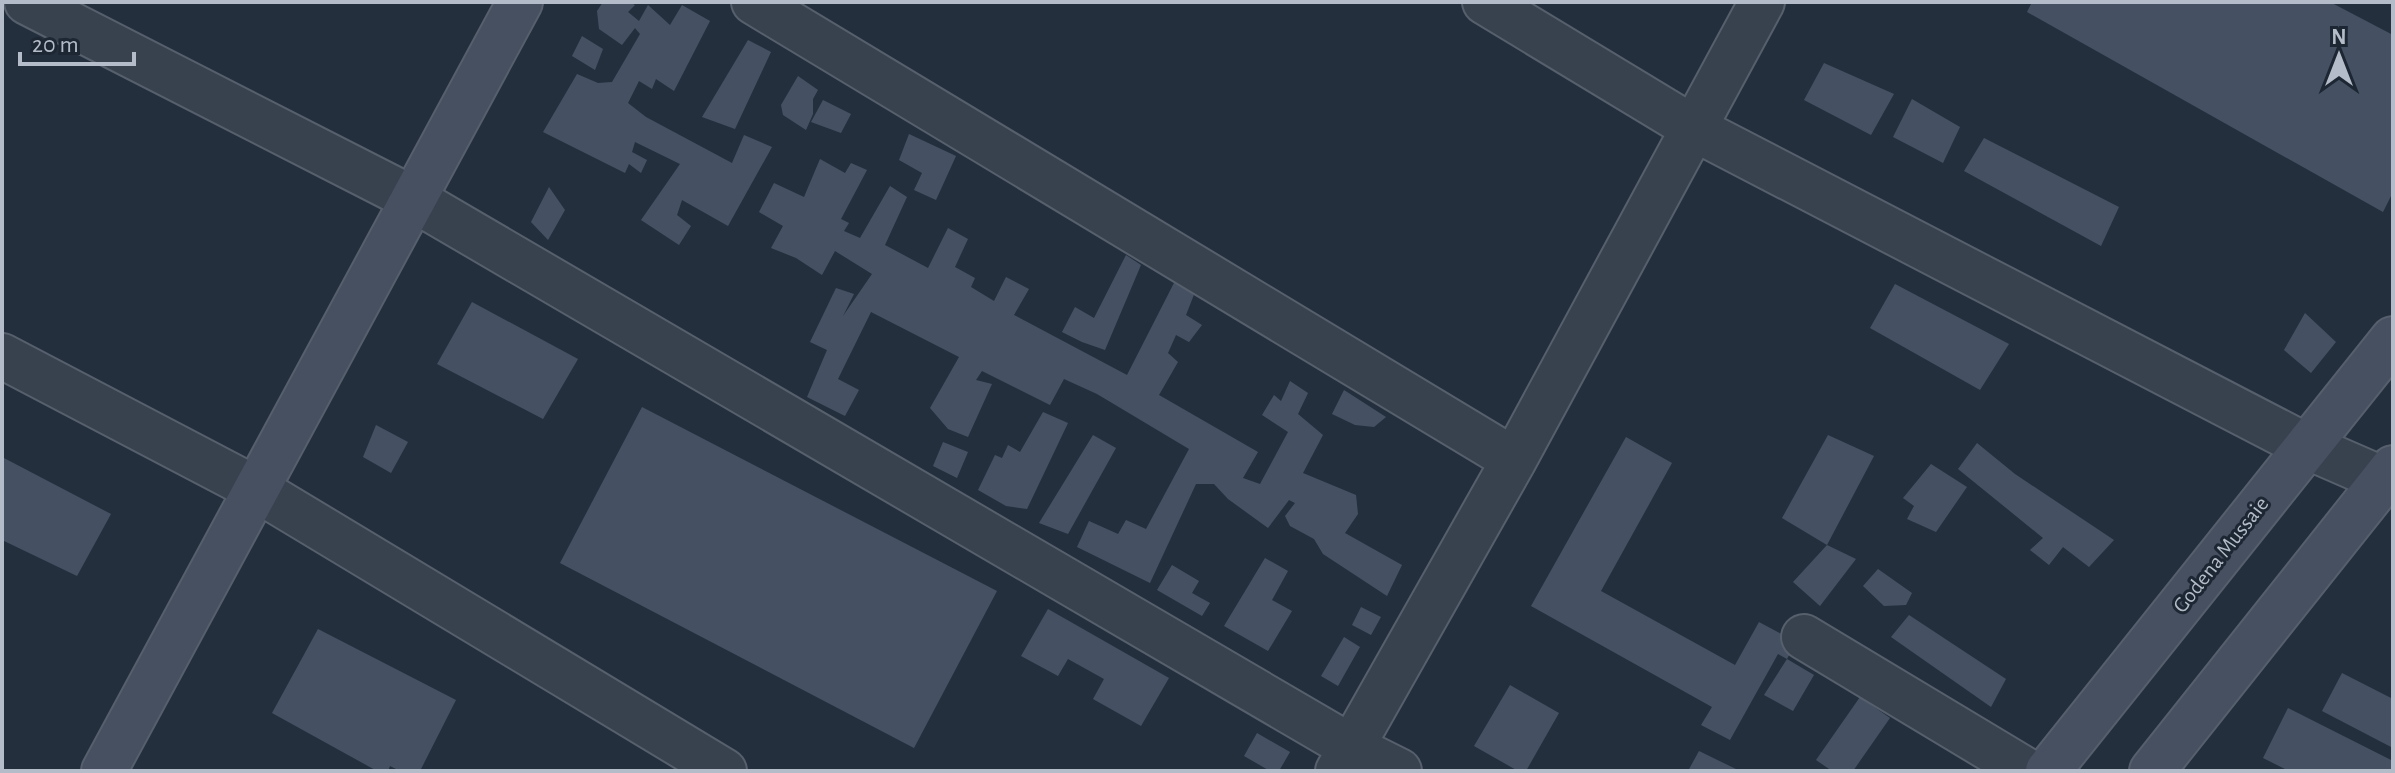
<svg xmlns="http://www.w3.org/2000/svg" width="2395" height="773" font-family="'Alegreya Sans',sans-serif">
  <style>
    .building { fill: #455162 }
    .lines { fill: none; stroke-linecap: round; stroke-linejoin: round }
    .street-casing { stroke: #565f6c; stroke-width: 48 }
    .secondary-casing { stroke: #565f6c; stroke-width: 48 }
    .street { stroke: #38414e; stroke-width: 44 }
    .secondary { stroke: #465061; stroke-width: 44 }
    .labels { text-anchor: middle; stroke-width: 6; stroke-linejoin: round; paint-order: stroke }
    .street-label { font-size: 22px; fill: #b4bcc9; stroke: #1d2633 }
  </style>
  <rect width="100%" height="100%" fill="#242f3e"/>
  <path class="building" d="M603,2H629L635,5L628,12L639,21L648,5L670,25L682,5L710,21L674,91L656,79L652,89L639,81L628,103L646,117L732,163L744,135L772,147L728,226L682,200L677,215L691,226L679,245L641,220L680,164L635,142L632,152L647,160L641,173L629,164L625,173L543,132L577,74L598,83L612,82L640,34L635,28L622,45L599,29L597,11Z
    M2032,2H2330L2393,35V192L2383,212L2027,12Z
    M582,36L603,49L595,70L572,56Z
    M748,40L771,52L735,129L702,117Z
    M1824,63L1894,94L1871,135L1804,100Z
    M798,76L818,90L813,99V114L806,130L783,115L781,105Z
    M1912,99L1960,127L1943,163L1893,137Z
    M823,100L851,114L841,133L811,122Z
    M909,134L956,156L936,200L914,190L922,173L899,160Z
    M1984,138L2119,207L2101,246L1964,171Z
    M820,159L845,173L851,163L867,170L841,219L849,223L844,231L860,238L890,186L907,197L885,245L928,268L948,228L968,239L955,267L975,278L971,287L994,301L1006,277L1029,289L1014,315L1127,375L1176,279L1195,292L1186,315L1202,325L1189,342L1176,335L1168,353L1178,362L1159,395L1258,452L1243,478L1260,484L1288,432L1262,415L1274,395L1281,401L1290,381L1308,393L1298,414L1323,435L1303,473L1356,495L1358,514L1345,533L1402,565L1387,596L1323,554L1314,539L1290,526L1285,516L1295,503L1289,500L1268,528L1228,499L1214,484H1196L1150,583L1077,547L1089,521L1118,534L1126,520L1146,529L1189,449L1097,394L1064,379L1050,405L982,371L976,380L992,384L968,437L948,429L930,408L959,357L871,312L838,379L859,390L845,416L807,397L827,350L810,342L836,288L854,294L843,316L872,274L835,251L822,275L796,258L771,248L783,226L759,212L774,183L804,197Z
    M549,187L565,210L548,240L531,222Z
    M1126,255L1141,265L1105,350L1082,342L1062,332L1075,307L1094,318Z
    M1895,284L2009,344L1980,390L1870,328Z
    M472,302L578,359L543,419L437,364Z
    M2305,313L2336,342L2311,373L2284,350Z
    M1344,390L1386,417L1374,427L1355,425L1332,414Z
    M642,407L997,591L914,748L560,563Z
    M1043,412L1068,423L1027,509L1006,506L978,490L995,455L1002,458L1008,445L1020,452Z
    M376,425L408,442L391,473L363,457Z
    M1093,435L1116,448L1068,534L1039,523Z
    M1828,435L1874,456L1827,545L1782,518Z
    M1626,437L1672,463L1601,591L1735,665L1759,622L1796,642L1787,659L1814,675L1793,711L1764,695L1787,659L1778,654L1730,740L1701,725L1712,707L1531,606Z
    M943,442L968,452L957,478L933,466Z
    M1977,443L2015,474L2114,540L2089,567L2063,547L2049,565L2030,550L2043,538L1958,469Z
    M2,457L111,514L77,576L2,540Z
    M1931,464L1967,487L1936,532L1907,519L1914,506L1903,498Z
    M1827,545L1856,559L1820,606L1793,582Z
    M1265,558L1288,571L1272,600L1292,611L1268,651L1224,626Z
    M1172,565L1199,581L1192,593L1210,603L1202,616L1157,590Z
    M1878,569L1912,593L1906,605L1884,606L1863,586Z
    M1361,607L1381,617L1371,635L1352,625Z
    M1048,609L1169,678L1141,726L1093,699L1104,679L1068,659L1058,676L1021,656Z
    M1909,615L2006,679L1991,707L1891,637Z
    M318,629L456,700L420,771H400L390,766L388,771H377L272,713Z
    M1344,637L1360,647L1338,686L1321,676Z
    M2342,673L2393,699V748L2322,711Z
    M1510,685L1559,713L1526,771H1518L1474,746Z
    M1860,697L1890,718L1853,771H1832L1816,760Z
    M2288,708L2393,761V771H2289L2263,758Z
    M1257,733L1290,752L1279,771H1270L1244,756Z
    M1699,751L1740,771H1688Z"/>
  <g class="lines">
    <defs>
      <path id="street" d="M27,2L413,199L1351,747L1399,771
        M754,2L1514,460
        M1485,2L1695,129L2306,446L2384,480
        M2,356L256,489L724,771
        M1804,637L2027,771
        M1338,771L1514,460L1762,2"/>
      <path id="secondary" d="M104,771L520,2
        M2048,771L2393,339
        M2152,771L2393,468"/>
    </defs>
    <use href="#street" class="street-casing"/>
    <use href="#secondary" class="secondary-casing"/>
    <use href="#street" class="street"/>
    <use href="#secondary" class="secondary"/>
  </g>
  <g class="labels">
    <g class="street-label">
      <text transform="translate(2220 554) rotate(-52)" y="8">Godena Mussaie</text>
    </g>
  </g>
  <rect width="2395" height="773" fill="none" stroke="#b4bcc9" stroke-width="8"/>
  <g transform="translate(2339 56)" stroke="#1d2633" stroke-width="6" paint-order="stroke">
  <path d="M0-6L14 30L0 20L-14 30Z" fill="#b4bcc9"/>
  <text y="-12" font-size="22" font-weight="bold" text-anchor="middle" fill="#b4bcc9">N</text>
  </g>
  <path d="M20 52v12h114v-12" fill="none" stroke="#b4bcc9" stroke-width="4"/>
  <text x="32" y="52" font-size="24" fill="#b4bcc9" stroke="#1d2633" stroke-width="6" paint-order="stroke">20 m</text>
</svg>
